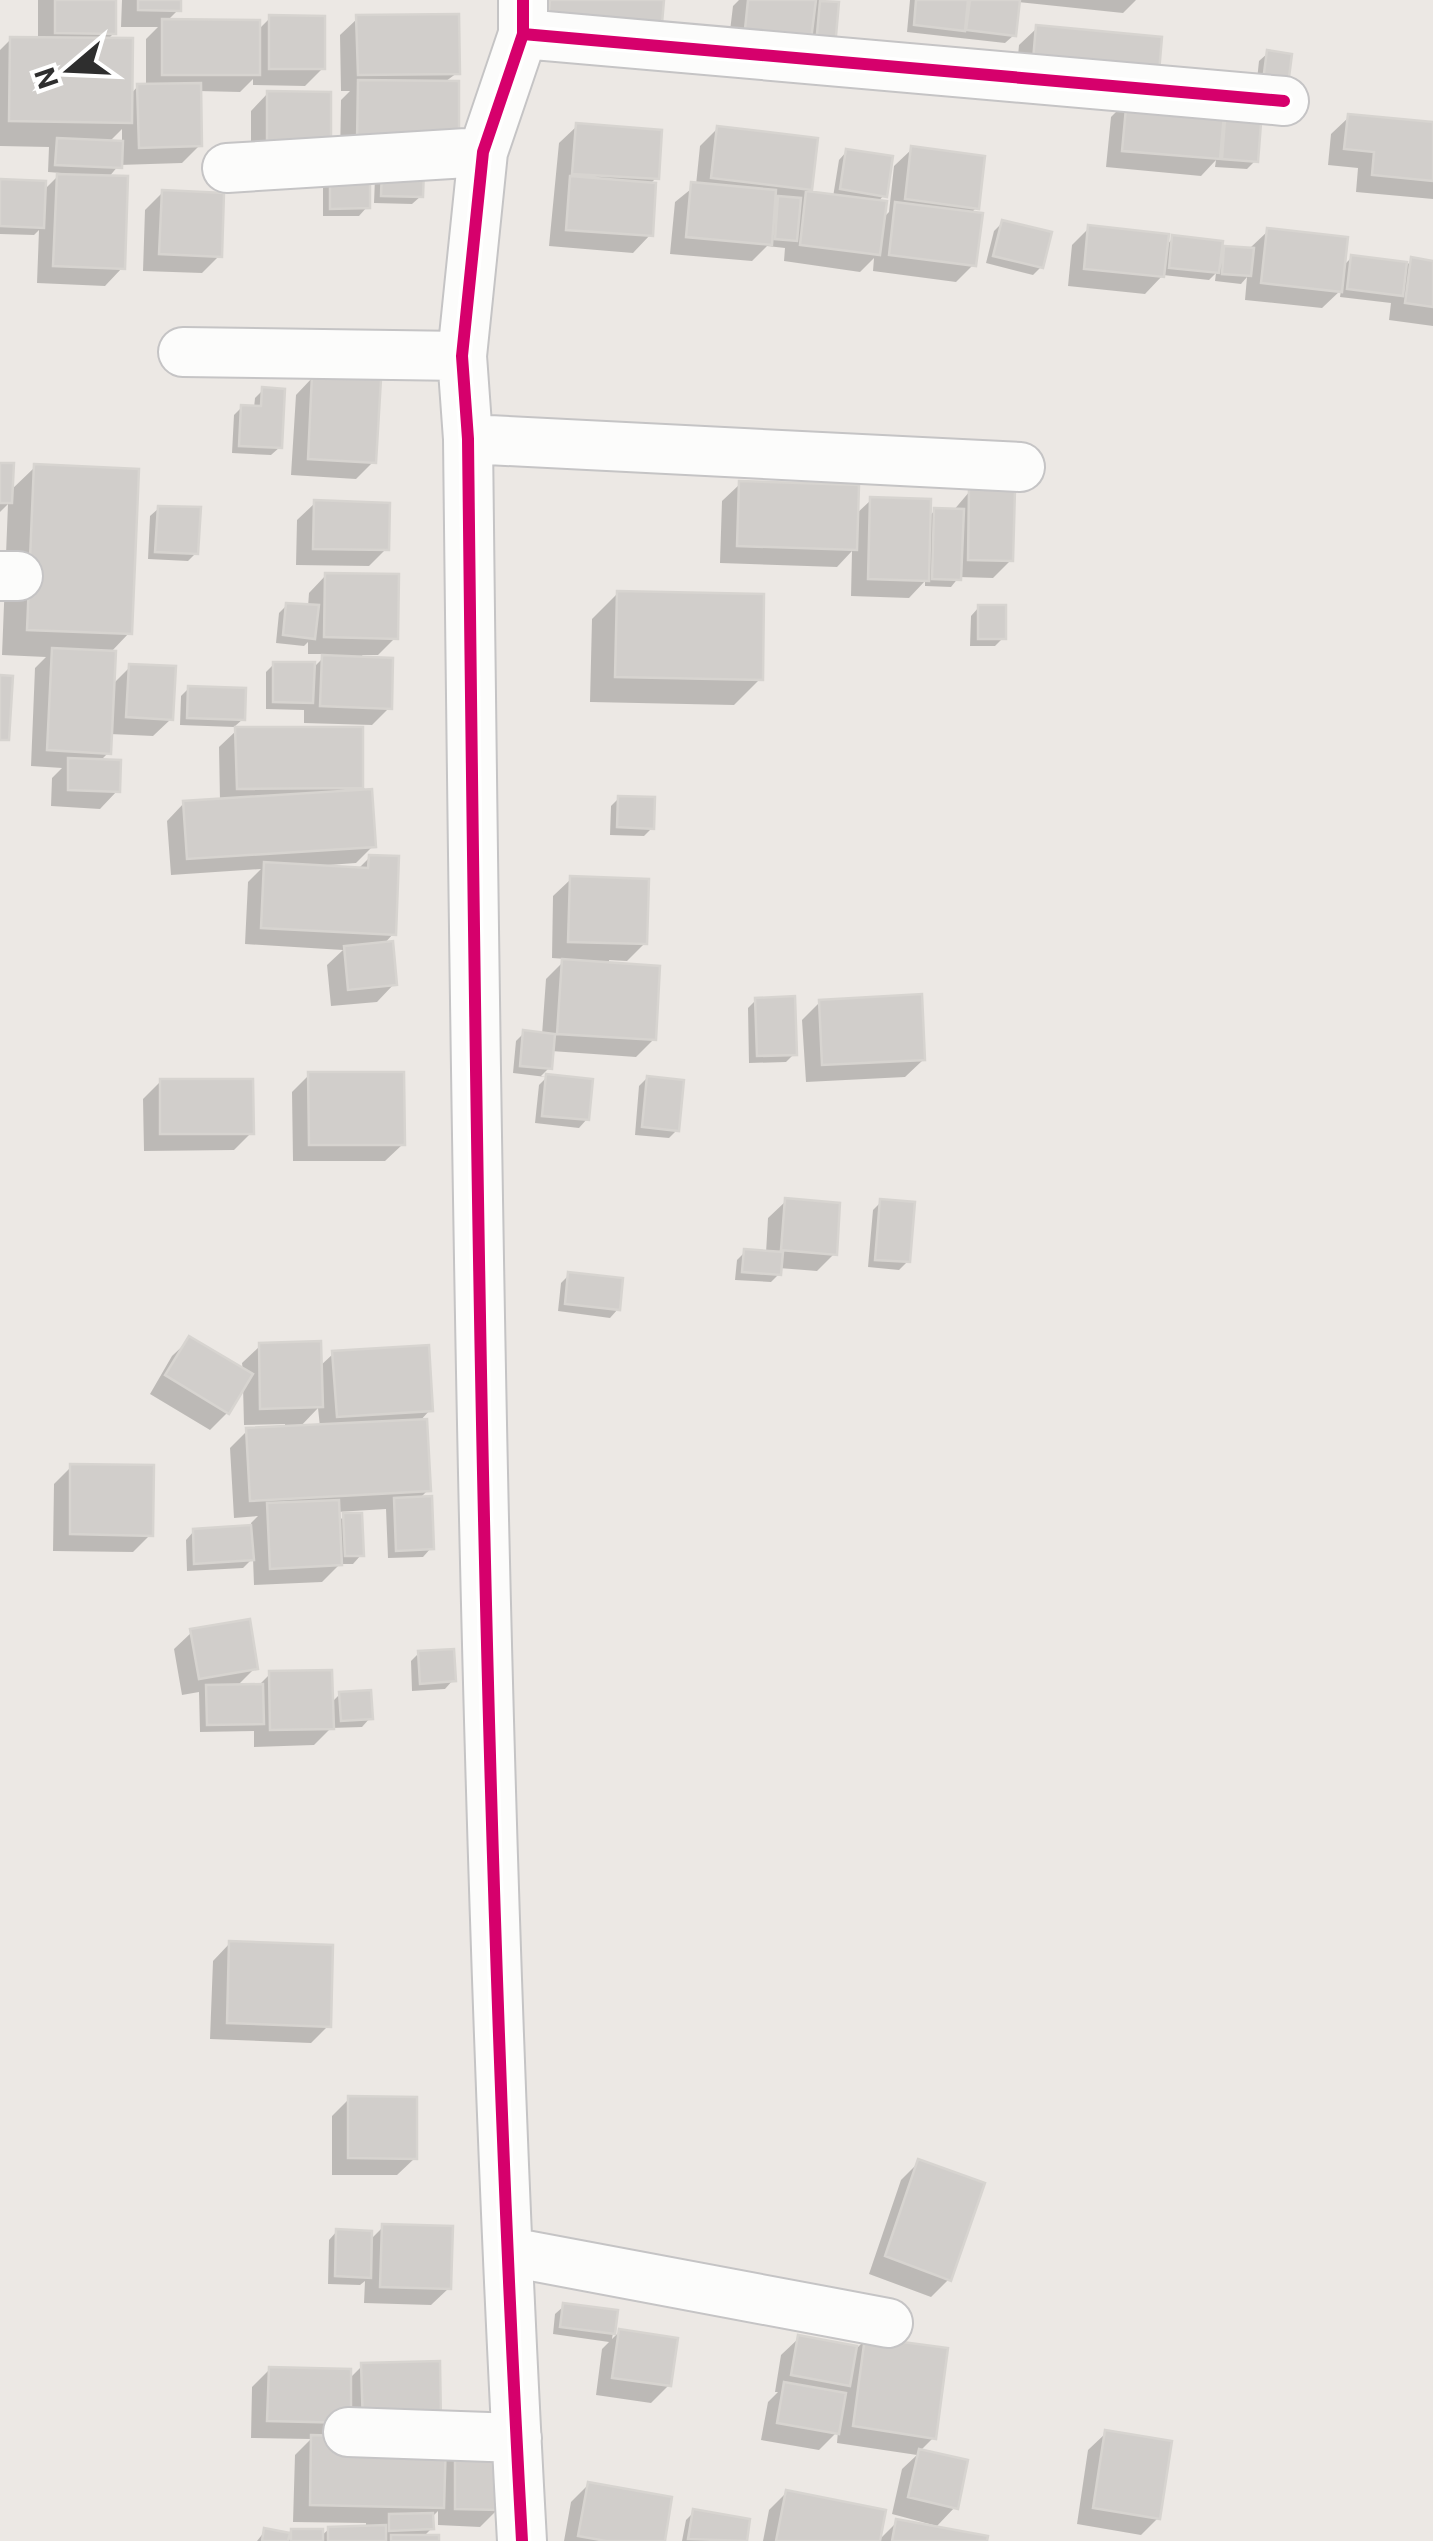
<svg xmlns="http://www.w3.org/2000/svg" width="1433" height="2541" font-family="Roboto,sans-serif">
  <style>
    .shadow { fill: #0003; fill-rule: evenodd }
    .building { fill: #d1cecb; stroke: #d7d4d0; stroke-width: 2.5 }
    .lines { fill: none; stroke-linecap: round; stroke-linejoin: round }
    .minor-casing { stroke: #c5c4c5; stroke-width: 52 }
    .minor { stroke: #fcfcfb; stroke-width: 48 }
    .cycleway-casing { stroke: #fff; stroke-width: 19 }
    .cycleway { stroke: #d6006c; stroke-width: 12 }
  </style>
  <rect width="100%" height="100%" fill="#ece8e4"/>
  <path class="shadow" d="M38,0H114V33L106,41L130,95L138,86H146V39L158,27H121L122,0H178V10L167,21L258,30L270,18L323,68L305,86L253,85V79L240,92L198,91L200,145L182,163L119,165L108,178L122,268L105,286L37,283L39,230L34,235L0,234V182L43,191L61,173L48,172L49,147L0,146V50L11,39L38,40ZM122,129V143L109,142Z
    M739,0H825L822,4L836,5L809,53L727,56L733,6Z
    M910,0H1136L1123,13L1018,2L1014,35L1005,43L907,32Z
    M358,18L457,73L340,159L341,100L350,91H341L340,35Z
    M1037,28L1156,83L1222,107L1255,161L1247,169L1215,167L1216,160L1201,176L1106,167L1111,117L1128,100L1015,89L1019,45Z
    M1268,53L1289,56L1256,89L1259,61Z
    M268,93L329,94L251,170V111Z
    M1349,117L1433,125V199L1356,192L1358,168L1328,165L1331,134Z
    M577,126L656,178L649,185L650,235L633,253L549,246L559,143Z
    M718,128L815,140L809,193L833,197L839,160L847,151L884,195L877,203L882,219L889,212L894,166L912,149L976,208L970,214L973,265L956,282L873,271L874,258L860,272L784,261L785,248L767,246L752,261L670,254L675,202L696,185L700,146Z
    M323,175L367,207L359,216H323Z
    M375,178L421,196L412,204L374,203Z
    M163,192L219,256L202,273L143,271L145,210Z
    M1003,222L1041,267L1033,275L986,263L994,231Z
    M1089,228L1165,247L1173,238L1219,255L1225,248H1250L1268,231L1342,267L1352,257L1408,264L1412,260L1433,263V326L1389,320L1391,303L1340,297L1341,290L1322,308L1245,300L1247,277L1241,284L1215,281L1216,273L1209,280L1163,275L1145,294L1068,286L1072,245Z
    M313,377L373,462L356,479L291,475L296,395Z
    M263,390L280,447L271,455L232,453L234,415L242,407L254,408L255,398Z
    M0,465L10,491L35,467L129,633L110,653L112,685L130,667L171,719L153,736L110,734L109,752L99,762L117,791L100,809L51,806L52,778L62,768L31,766L35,668L46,657L2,655L8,504L0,512Z
    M740,484L855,515L871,500L928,518L935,510L953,511L970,491L1011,560L993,578L959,577L951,587L925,586V581L909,598L851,596L852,551L837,567L720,563L722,501Z
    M315,503L386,549L369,566L296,565L297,520Z
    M159,508L196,553L188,561L148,559L150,516Z
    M326,575L395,638L378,655H362L389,708L372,725L304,723V710L266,709V672L274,664L316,665L327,654H308V642L304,646L276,643L279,613L287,605L308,607L309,593Z
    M618,593L760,679L734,705L590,702L592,619Z
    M979,607L1003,638L995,646H970L971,616Z
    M189,688L243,719L234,727L180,725L181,696Z
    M237,730L361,786L355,792L373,846L356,863L328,865V869L357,870L370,857L393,934L383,945L394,984L377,1002L331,1006L327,965L343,950L245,944L248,882L261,869L171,875L167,821L184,803L220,801L219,747Z
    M619,798L652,828L644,836L610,835L611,806Z
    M571,879L645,943L627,961L609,960V965L654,1039L636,1057L551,1051L549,1068L541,1076L546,1077L513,1073L516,1041L524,1033L542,1035L546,979L566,959L552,958L553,896Z
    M756,1000L794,1054L786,1062L749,1063L748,1008Z
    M820,1002L923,1060L905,1077L806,1082L802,1020Z
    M309,1075L403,1144L385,1161H293L292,1092Z
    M547,1077L587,1119L579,1128L535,1123L539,1085Z
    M647,1078L677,1130L669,1138L635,1135L639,1086Z
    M161,1081L251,1133L234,1150L144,1151L143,1099Z
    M786,1201L835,1253L817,1271L779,1268V1274L771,1282L735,1280L737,1260L745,1252L766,1253L768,1218Z
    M881,1202L908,1261L899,1270L868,1267L873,1210Z
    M569,1275L618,1309L610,1318L558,1311L561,1283Z
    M190,1339L243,1371L242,1363L260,1346L319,1367L334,1353L430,1410L419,1422L428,1490L419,1499L431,1548L423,1557L388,1558L386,1509L337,1512V1523L344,1516L361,1555L353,1564H340L322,1582L254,1585L253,1558L243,1568L187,1571L186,1540L194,1531L251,1528V1523L258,1516L234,1518L230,1448L247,1431L285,1429V1424L244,1425L243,1386L227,1413L210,1430L150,1394L172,1356ZM318,1408L320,1427L299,1428Z
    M72,1466L151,1534L133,1552L53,1551L54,1484Z
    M192,1632L255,1668L236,1687H257L270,1674L330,1704L340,1694L370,1718L362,1727L331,1728L314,1745L254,1747V1731L200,1732L199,1692L182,1695L174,1649Z
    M419,1653L453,1680L445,1689L412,1691L411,1661Z
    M230,1943L328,2026L311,2043L210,2039L213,1961Z
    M349,2099L415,2158L397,2175H332V2116Z
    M919,2162L949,2279L931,2297L869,2274L901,2180Z
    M383,2227L449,2288L431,2305L364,2303L365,2281L360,2285L328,2284L329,2240L337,2231L370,2240Z
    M564,2306L616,2313L612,2339L619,2332L669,2385L651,2403L596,2395L602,2349L609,2342L553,2334L555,2314Z
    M799,2338L857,2348L866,2339L934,2437L919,2452L955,2507L937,2526L892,2514L902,2469L917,2455L837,2443L838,2431L819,2450L761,2440L768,2402L778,2392H775L781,2355Z
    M362,2366L439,2423L498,2509L480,2527L438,2525V2511L431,2518L432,2528L422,2538L436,2541H257L265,2531L288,2536L292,2531L320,2537L329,2529L366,2528V2523L293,2522L295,2455L311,2439L251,2438L252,2387L270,2369L349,2379Z
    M1106,2433L1158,2518L1141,2535L1077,2524L1088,2450Z
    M589,2484L662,2541H564L571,2502Z
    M787,2492L878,2541L897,2522L985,2541H763L769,2510Z
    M694,2512L747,2521L744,2541H682L686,2520Z"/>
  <path class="building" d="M55,0H116V34L55,33Z
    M138,0H181V11L138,10Z
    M550,0H664L661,35L548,23Z
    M748,0H816L810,48L744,39Z
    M916,0H968L965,31L914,25Z
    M970,0H1020L1016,36L966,30Z
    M820,1L839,2L835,47L816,45Z
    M459,14L460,74L358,75L356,15Z
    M269,15L325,16V69H269Z
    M162,19L260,20V75H162Z
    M1036,25L1162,37L1158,84L1032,72Z
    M10,37L133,38L132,123L9,121Z
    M1267,50L1292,54L1288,85L1263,81Z
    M358,80L459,81V143L357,142Z
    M201,83L202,146L139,148L137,84Z
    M267,91L331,92V154H267Z
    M1127,97L1225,104L1220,159L1122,151Z
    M1226,106L1262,110L1258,162L1222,159Z
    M1348,114L1433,122V181L1372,175L1374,152L1344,149Z
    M576,123L662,130L659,179L572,174Z
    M717,126L818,138L812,190L711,178Z
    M57,138L123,141L122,168L55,165Z
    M911,146L985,156L979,209L905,199Z
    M846,149L893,156L887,197L840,189Z
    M330,164H370V208L330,209Z
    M382,167L424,169L423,197L381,196Z
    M57,174L128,176L125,269L53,266Z
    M570,176L656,183L653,236L566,230Z
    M0,179L46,181L44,228L0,226Z
    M691,182L776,190L772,245L686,237Z
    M162,190L224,193L222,257L159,254Z
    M806,191L887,201L880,255L800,245Z
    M778,196L801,198L797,241L775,239Z
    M895,202L983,213L976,266L889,255Z
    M1002,220L1052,232L1043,268L993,256Z
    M1088,225L1169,234L1164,277L1084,269Z
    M1267,228L1348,237L1342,292L1261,283Z
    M1172,235L1223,241L1219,273L1169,268Z
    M1224,246L1254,248L1251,276L1222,274Z
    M1351,255L1407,262L1403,296L1347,289Z
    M1411,257L1433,261V307L1405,303Z
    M312,375L381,379L376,463L308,459Z
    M262,387L285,389L282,448L239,446L241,405L261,406Z
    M0,463H14L12,503H0Z
    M34,464L139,469L132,634L27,630Z
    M739,481L859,485L857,550L737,546Z
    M969,488L1015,489L1013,561L968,560Z
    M870,497L931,499L929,581L868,579Z
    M314,500L390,503L389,550L313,549Z
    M158,506L201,507L198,554L155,552Z
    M934,508L964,509L961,580L932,579Z
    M325,573L399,574L398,639L324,637Z
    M617,591L764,594L763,680L615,677Z
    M286,603L319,605L315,639L283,635Z
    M978,605H1006V639H978Z
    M52,648L116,651L111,754L47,750Z
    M322,655L393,658L392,709L320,706Z
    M273,662H315L313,703L273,702Z
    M129,664L176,666L173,720L126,717Z
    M0,675L13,676L9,740H0Z
    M188,686L246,688L245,720L187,718Z
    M235,727H363V788L237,789Z
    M68,758L121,760L120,792L68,790Z
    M372,789L376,847L187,859L183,801Z
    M618,796L655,797L654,829L617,827Z
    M369,855L399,856L396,935L261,928L264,862L368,868Z
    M570,876L649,879L647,944L568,942Z
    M393,941L397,985L348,990L344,946Z
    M562,959L660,966L656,1040L557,1034Z
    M922,994L925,1060L822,1065L819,1000Z
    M795,996L797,1055L757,1056L755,998Z
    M523,1030L555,1034L552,1069L520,1066Z
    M308,1072H404L405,1145H309Z
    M546,1074L593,1079L589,1120L542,1116Z
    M647,1076L684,1080L679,1131L642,1127Z
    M160,1079H253L254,1134H160Z
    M785,1198L840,1203L837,1255L781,1250Z
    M880,1199L915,1202L910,1262L875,1260Z
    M744,1249L783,1252L781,1275L742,1272Z
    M568,1272L623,1278L620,1310L565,1304Z
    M189,1336L253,1374L229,1414L165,1375Z
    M321,1341L323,1407L260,1409L259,1343Z
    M429,1345L433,1411L337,1417L332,1351Z
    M427,1419L431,1491L250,1501L246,1428Z
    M70,1464L154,1465L153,1536L70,1534Z
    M432,1496L434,1549L396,1551L394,1498Z
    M339,1500L342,1565L270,1569L267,1503Z
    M343,1513H362L364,1556H345Z
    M251,1525L254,1560L194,1564L193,1529Z
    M250,1619L258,1669L199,1679L190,1629Z
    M454,1649L456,1681L420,1684L418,1651Z
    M332,1670L334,1729L270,1730L269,1671Z
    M263,1684L264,1724L207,1725L206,1685Z
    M371,1690L373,1719L341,1721L339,1692Z
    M229,1941L333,1945L331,2027L227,2023Z
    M348,2096L417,2097V2159L348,2158Z
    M918,2159L985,2183L951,2281L885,2256Z
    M382,2224L453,2226L451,2289L380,2287Z
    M336,2229L372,2231L371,2278L335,2276Z
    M563,2303L618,2310L615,2334L560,2327Z
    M619,2329L678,2338L671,2386L612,2378Z
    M798,2335L857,2346L850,2386L791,2375Z
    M865,2337L948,2348L936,2439L853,2426Z
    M440,2361L441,2424L363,2426L361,2363Z
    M269,2367L351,2369V2423L267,2421Z
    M784,2382L846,2393L839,2434L777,2423Z
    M1105,2430L1172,2441L1160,2519L1093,2508Z
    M311,2435L446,2439L444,2508L310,2505Z
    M455,2443H501L500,2510L455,2509Z
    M919,2449L968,2460L958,2509L908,2497Z
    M588,2482L672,2497L665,2541H606L578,2536Z
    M786,2490L886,2510L880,2541H776Z
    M693,2509L750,2519L747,2541L688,2539Z
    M433,2513L434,2529L389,2531V2514Z
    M896,2519L988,2536L987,2541H892Z
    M386,2525V2541H328V2527Z
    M264,2528L290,2533L288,2541H262Z
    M291,2529H323V2541H291Z
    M391,2535H439V2541H391Z"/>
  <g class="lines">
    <defs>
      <path id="minor" d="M523,34L1284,101
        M227,168L483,152
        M183,352L462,356
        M468,439L1020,467
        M0,576H18
        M510,2252L888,2323
        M348,2432L517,2438
        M522,2541C483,1841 476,1140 468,439L462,356L483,152L523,34V0"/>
    </defs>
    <use href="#minor" class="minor-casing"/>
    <use href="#minor" class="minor"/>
    <defs>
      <path id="cycleway" d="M523,34L1284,101
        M522,2541C483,1841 476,1140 468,439L462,356L483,152L523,34V0"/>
    </defs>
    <use href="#cycleway" class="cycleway-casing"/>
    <use href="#cycleway" class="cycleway"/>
  </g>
  <g transform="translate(70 70) rotate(251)" stroke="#ffffff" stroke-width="8" paint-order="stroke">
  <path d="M0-8L18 38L0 25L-18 38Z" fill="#2e2e2e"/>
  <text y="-15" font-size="28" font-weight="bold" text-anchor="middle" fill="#2e2e2e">N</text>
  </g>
</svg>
